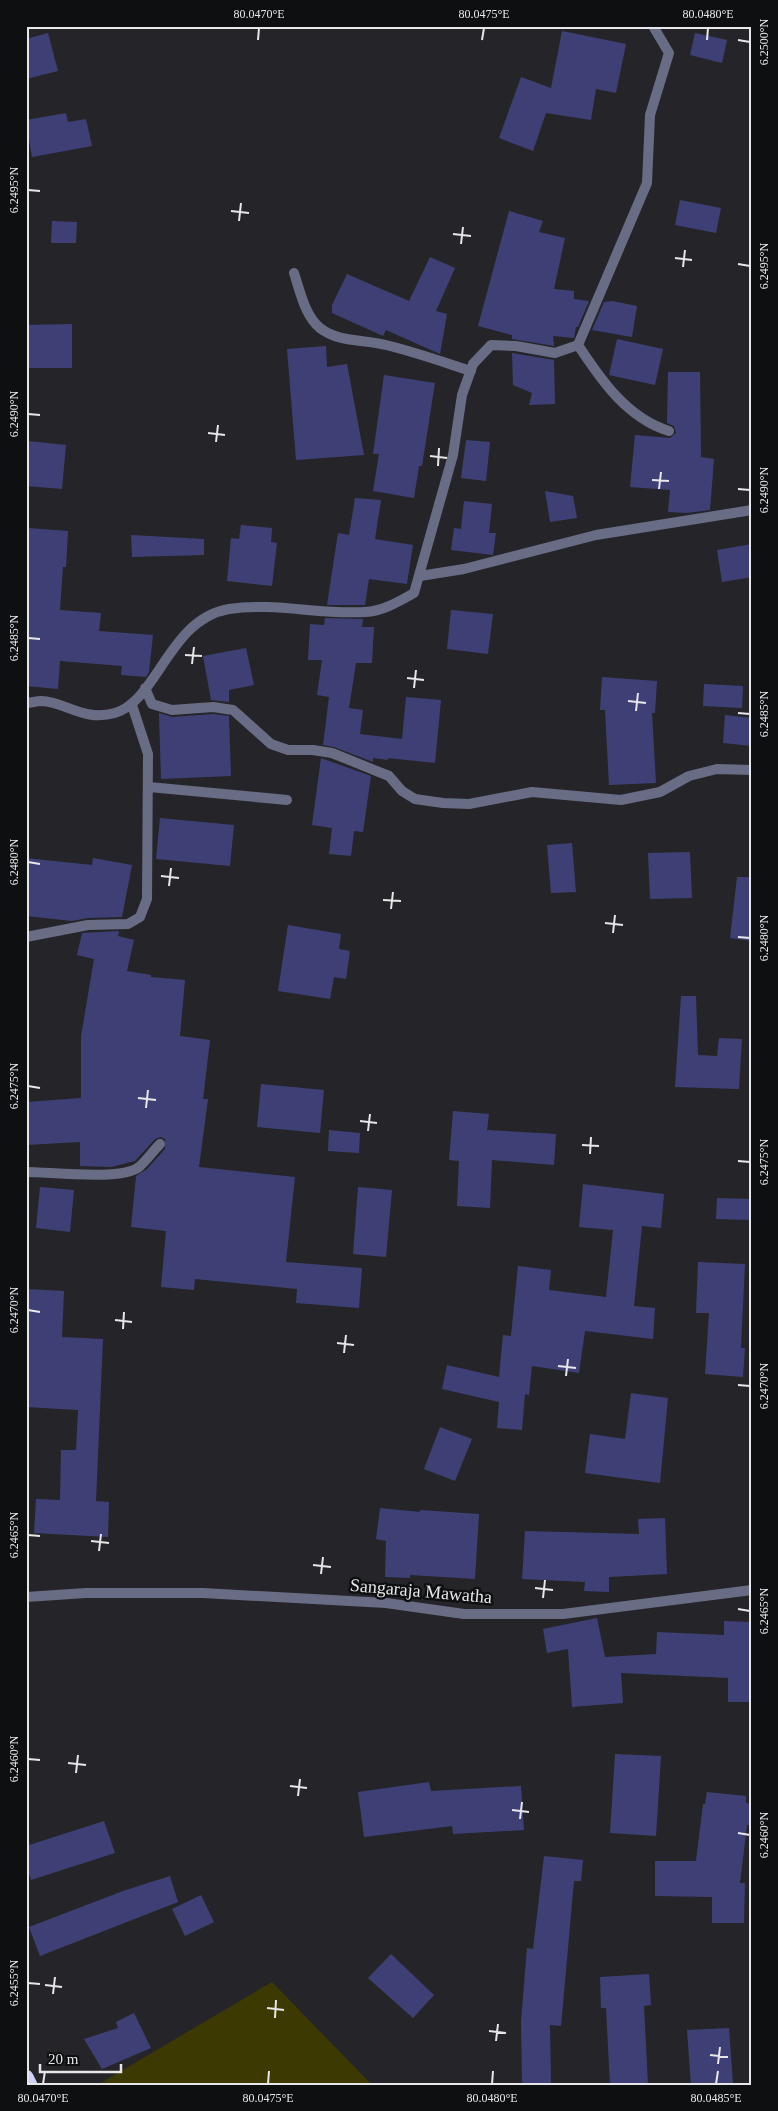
<svg xmlns="http://www.w3.org/2000/svg" width="778" height="2111" font-family="'Times New Roman',serif">
  <style>
    .green { fill: #3d3902 }
    .building { fill: #3e4075 }
    .lines { fill: none; stroke-linecap: round; stroke-linejoin: round }
    .street { stroke: #696c85; stroke-width: 10 }
    .highway { stroke: #cdd1f7; stroke-width: 15 }
    .ticks { fill: none; stroke: #e7e7ea; stroke-width: 2 }
    .labels { text-anchor: middle; stroke-width: 5; stroke-linejoin: round; paint-order: stroke }
    .street-label { font-size: 18px; fill: #e7e7ea; stroke: #0e0f10 }
    .neatline { fill: none; stroke: #e7e7ea; stroke-width: 2 }
    .ticks-label { font-size: 12px; text-anchor: middle; fill: #e7e7ea }
  </style>
  <rect width="100%" height="100%" fill="#252529"/>
  <path class="green" d="M272,1982L372,2085H98L111,2077Z"/>
  <path class="building" d="M562,31L626,44L616,93L596,89L591,120L546,113L533,151L499,138L521,77L551,88Z
    M48,33L58,71L26,79V39Z
    M695,33L727,40L722,63L690,55Z
    M66,113L68,122L86,119L92,146L32,157L26,120Z
    M680,200L721,208L716,233L675,225Z
    M509,211L543,221L539,232L565,238L554,289L574,291V299L589,301L578,327H576L574,338L553,336L554,346L512,339V335L478,326Z
    M52,221L77,222L76,243H51Z
    M430,257L455,268L436,311L447,314L440,354L386,330L383,336L332,313V305L347,274L409,301Z
    M612,301L637,306L632,337L592,330L604,302Z
    M72,324V368H26V325Z
    M617,339L663,349L655,385L609,375Z
    M326,346L327,367L347,364L364,455L296,460L287,349Z
    M512,353L554,360L555,404L529,405L532,393L513,385Z
    M668,372H700L701,457L714,459L710,510L687,513L668,512L670,490L630,487L635,435L670,438L676,433L674,426L667,423Z
    M384,375L435,383L422,466H419L414,498L373,491L379,454H373Z
    M466,440L490,442L486,481L461,478Z
    M28,441L66,445L62,489L26,486Z
    M545,491L573,496L577,518L550,522Z
    M355,498L381,500L375,539L413,545L407,584L369,579L365,605H327L338,533L349,535Z
    M464,501L492,504L489,533H496L493,555L451,550L454,528L461,529Z
    M241,525L272,528L271,542L277,543L272,586L227,581L231,538L239,539Z
    M28,528L68,531L66,567H63L60,610L101,613L99,631L153,635L149,672L146,677L121,675L122,666L60,661L58,689L26,686Z
    M131,535L204,539V555L132,557Z
    M752,544V577L722,582L717,550Z
    M451,610L493,614L488,654L447,649Z
    M325,618L363,619L362,627H374L372,663H356L349,708L363,710L360,734L402,739L406,697L441,700L435,763L388,758V760L373,758V762L334,747L323,745L329,697L317,695L322,660H308L310,624L324,625Z
    M246,648L254,685L229,690V702L211,700L203,656Z
    M602,677L657,681L655,713H652L656,783L609,785L605,710H600Z
    M704,684L743,686L742,708L703,706Z
    M159,713L172,717L213,714L229,716L231,776L161,779Z
    M725,715L752,718V746L723,743Z
    M321,758L371,776L363,832L354,831L351,856L329,854L332,828L312,825Z
    M160,818L234,825L230,866L156,859Z
    M572,843L576,892L551,893L547,845Z
    M690,852L692,898L650,899L648,853Z
    M26,858L92,865L93,858L132,865L122,917L88,918L72,921L26,916Z
    M737,877H752V941L730,938Z
    M288,925L341,934L339,949L350,951L346,979L334,977L330,999L278,991Z
    M119,931L118,936L134,940L127,971L151,975V977L185,980L180,1036L210,1040L203,1099H208L199,1167L295,1177L286,1262L362,1268L359,1308L296,1303L297,1289L195,1279L194,1290L161,1287L166,1231L131,1227L136,1176L147,1169L165,1149V1139L161,1137L155,1139L135,1161L111,1167L80,1166V1142L26,1145V1102L81,1098V1036L94,959L77,955L82,933Z
    M681,996H696L698,1055L717,1056L719,1038L742,1039L739,1089L675,1087Z
    M261,1084L324,1090L320,1133L257,1127Z
    M453,1111L489,1114L487,1130L556,1134L554,1165L492,1160L490,1208L457,1206L459,1161L449,1160Z
    M329,1130L360,1133L359,1153L328,1151Z
    M583,1184L664,1194L661,1228L642,1226L634,1306L655,1308L653,1339L585,1331L579,1373L532,1366L529,1395L525,1394L522,1430L497,1428L499,1402L442,1389L447,1365L499,1377L503,1335L511,1336L518,1266L551,1270L549,1290L606,1297L613,1230L579,1227Z
    M40,1187L74,1190L70,1232L36,1228Z
    M358,1187L392,1190L386,1257L353,1254Z
    M717,1198L752,1199V1220L716,1219Z
    M698,1262L745,1264L741,1348H745L743,1377L705,1374L709,1313H696Z
    M26,1289L64,1291L62,1337L103,1339L96,1501L109,1502L108,1537L34,1533L36,1499L60,1500L61,1450H76L78,1410L26,1407Z
    M631,1393L668,1398L660,1483L585,1473L590,1434L625,1439Z
    M440,1427L472,1439L455,1481L424,1469Z
    M380,1508L420,1512V1510L479,1514L475,1579L410,1575V1578L385,1577L386,1541L376,1539Z
    M665,1518L667,1574L609,1577V1592L584,1591L585,1582L522,1579L525,1531L639,1534L638,1519Z
    M597,1618L605,1657L656,1654L657,1632L724,1635V1621L752,1622V1702H728V1678L621,1673L623,1703L572,1707L568,1649L547,1653L543,1629Z
    M615,1754L661,1756L656,1836L610,1833Z
    M429,1782L431,1791L521,1786L524,1830L453,1834L452,1826L364,1837L358,1792Z
    M707,1792L746,1796V1803L752,1804V1825H747L740,1883H745L744,1923H712V1897L655,1896V1861H696L703,1804H705Z
    M104,1821L115,1853L31,1880L26,1864V1846Z
    M544,1856L583,1860L581,1881H574L561,2026L550,2025L551,2085H522L521,2021L527,1948L533,1949Z
    M170,1876L178,1902L40,1956L29,1927L123,1891Z
    M201,1895L214,1922L185,1936L172,1909Z
    M391,1954L434,1995L413,2018L368,1978Z
    M649,1974L651,2005L644,2006L648,2085H610L606,2008H601L600,1977Z
    M134,2013L151,2048L102,2069L84,2039L118,2028L116,2022Z
    M729,2028L733,2084L691,2085L687,2030Z"/>
  <g class="lines">
    <path class="street" d="M294,273C300,291 305,316 320,328C339,343 364,339 386,345C415,352 443,362 471,371
      M578,345C601,380 627,418 669,431
      M420,576L464,569L596,535L752,510
      M145,688L152,704L172,710L213,707L233,710L271,744L288,750H313L332,753L389,776L402,791L415,799L443,803L469,804L532,792L621,800L660,792L689,776L717,769L752,770
      M26,703C31,703 36,701 41,701C67,702 83,722 115,713C158,700 169,619 229,609C274,602 320,615 365,612C383,611 398,602 414,593L453,455L462,395L473,364L491,345L516,346L555,353L578,345L647,183L650,115L669,53L653,26
      M149,787L287,800
      M26,937L88,925L128,924L140,917L147,899L148,754L132,705
      M26,1172C51,1172 121,1181 139,1167C147,1160 153,1151 160,1144
      M26,1597L86,1593H203L386,1603L464,1614H563L752,1590"/>
    <path class="highway" d="M26,2077L30,2085"/>
  </g>
  <path class="ticks" d="M258,40L259,28M482,40L484,28M707,40L708,28M738,40L750,42M28,190L40,191M231,211L249,213M239,221L241,203M453,234L471,236M461,244L463,227M675,258L692,260M738,264L750,266M683,267L685,250M28,414L40,415M208,433L225,435M216,442L218,425M430,456L447,458M438,466L439,448M652,480L669,481M659,489L661,472M738,489L750,490M28,638L40,639M185,655L202,656M192,664L194,647M407,678L424,680M414,688L416,670M628,701L646,703M636,711L638,693M738,713L750,714M28,862L40,864M161,876L179,878M169,886L171,868M383,900L401,901M391,909L393,892M605,923L623,925M613,933L615,915M738,937L750,938M28,1086L40,1088M138,1098L156,1100M146,1108L148,1090M360,1121L377,1123M368,1131L370,1114M582,1145L599,1146M590,1154L591,1137M738,1161L750,1162M28,1310L40,1312M115,1320L132,1322M123,1329L124,1312M337,1343L354,1345M344,1353L346,1335M558,1366L576,1368M566,1376L568,1359M738,1385L750,1386M28,1535L40,1536M91,1541L109,1543M99,1551L101,1534M313,1565L331,1567M321,1574L323,1557M535,1588L553,1590M543,1598L545,1580M738,1609L750,1611M28,1759L40,1760M68,1763L86,1765M76,1773L78,1755M290,1786L307,1788M298,1796L300,1779M512,1810L529,1812M520,1819L522,1802M738,1833L750,1835M28,1983L40,1984M45,1985L62,1987M53,1994L55,1977M267,2008L284,2010M275,2018L276,2000M489,2031L506,2033M496,2041L498,2024M710,2055L728,2057M718,2064L720,2047M43,2084L45,2071M268,2084L269,2071M492,2084L493,2071M716,2084L718,2071"/>
  <g class="labels">
    <g class="street-label">
      <text transform="translate(421 1591) rotate(5)" y="6">Sangaraja Mawatha</text>
    </g>
  </g>
  <rect width="778" height="2111" fill="none" stroke="#0e0f10" stroke-width="55"/>
  <path d="M40 2064v8h81v-8" fill="none" stroke="#e7e7ea" stroke-width="2.5"/>
  <text x="48" y="2064" font-size="15" fill="#e7e7ea" stroke="#0e0f10" stroke-width="4" paint-order="stroke">20 m</text>
  <rect x="28" y="28" width="722" height="2056" class="neatline"/>
  <g class="ticks-label">
    <text x="259" y="18">80.0470°E</text>
    <text x="484" y="18">80.0475°E</text>
    <text x="708" y="18">80.0480°E</text>
    <text transform="translate(764 42) rotate(-90)" y="4">6.2500°N</text>
    <text transform="translate(14 190) rotate(-90)" y="4">6.2495°N</text>
    <text transform="translate(764 266) rotate(-90)" y="4">6.2495°N</text>
    <text transform="translate(14 414) rotate(-90)" y="4">6.2490°N</text>
    <text transform="translate(764 490) rotate(-90)" y="4">6.2490°N</text>
    <text transform="translate(14 638) rotate(-90)" y="4">6.2485°N</text>
    <text transform="translate(764 714) rotate(-90)" y="4">6.2485°N</text>
    <text transform="translate(14 862) rotate(-90)" y="4">6.2480°N</text>
    <text transform="translate(764 938) rotate(-90)" y="4">6.2480°N</text>
    <text transform="translate(14 1086) rotate(-90)" y="4">6.2475°N</text>
    <text transform="translate(764 1162) rotate(-90)" y="4">6.2475°N</text>
    <text transform="translate(14 1310) rotate(-90)" y="4">6.2470°N</text>
    <text transform="translate(764 1386) rotate(-90)" y="4">6.2470°N</text>
    <text transform="translate(14 1535) rotate(-90)" y="4">6.2465°N</text>
    <text transform="translate(764 1611) rotate(-90)" y="4">6.2465°N</text>
    <text transform="translate(14 1759) rotate(-90)" y="4">6.2460°N</text>
    <text transform="translate(764 1835) rotate(-90)" y="4">6.2460°N</text>
    <text transform="translate(14 1983) rotate(-90)" y="4">6.2455°N</text>
    <text x="43" y="2102">80.0470°E</text>
    <text x="268" y="2102">80.0475°E</text>
    <text x="492" y="2102">80.0480°E</text>
    <text x="716" y="2102">80.0485°E</text>
  </g>
</svg>
